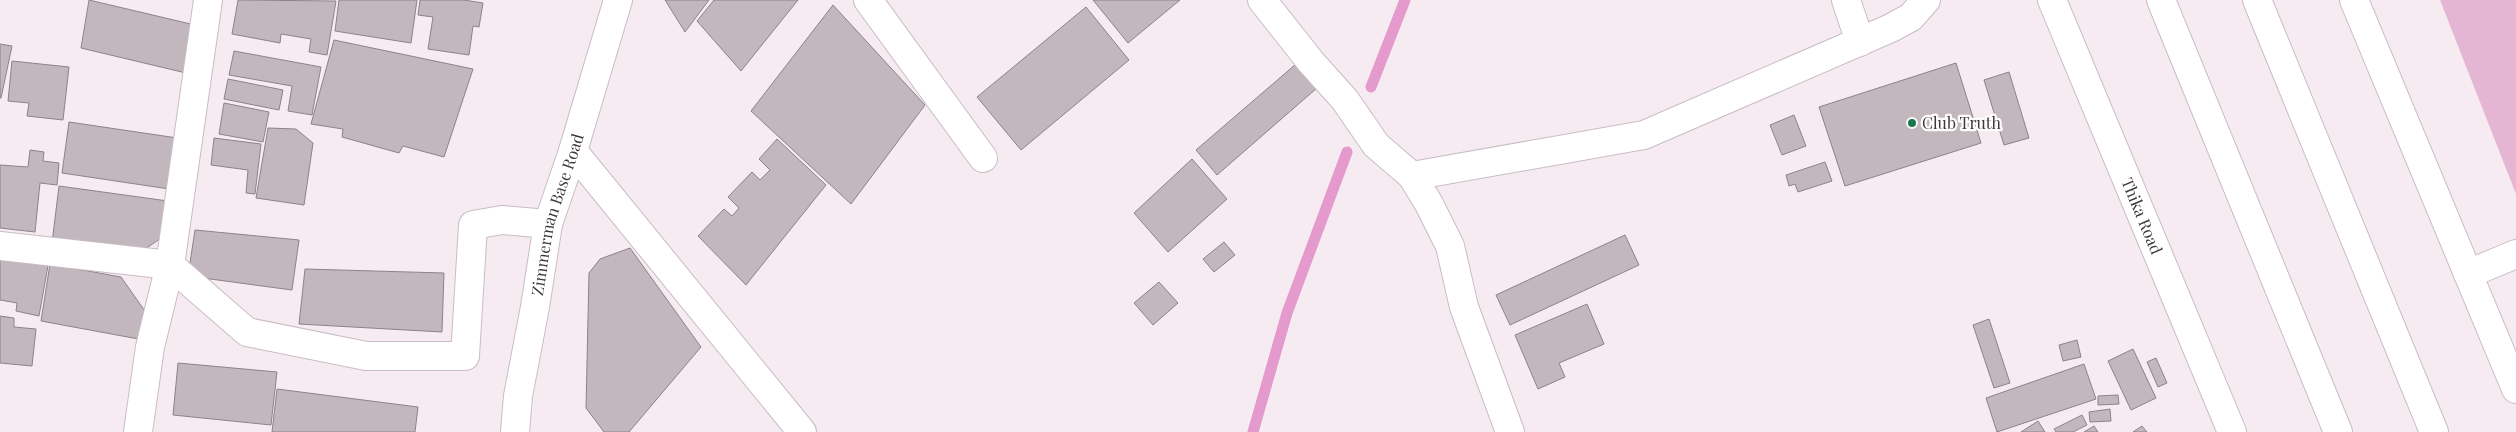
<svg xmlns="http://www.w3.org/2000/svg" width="2516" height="432" font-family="'Playfair Display',serif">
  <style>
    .green { fill: #e4b6d4 }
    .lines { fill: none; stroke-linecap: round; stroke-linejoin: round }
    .stream { stroke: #e49acc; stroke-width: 11 }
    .building { fill: #c3b7be; stroke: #8d8289 }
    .minor-casing { stroke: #c9bcc4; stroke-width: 30 }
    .major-casing { stroke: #c9bcc4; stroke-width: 30 }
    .highway-casing { stroke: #c9bcc4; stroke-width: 30 }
    .minor { stroke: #fff; stroke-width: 28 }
    .major { stroke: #fff; stroke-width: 28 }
    .highway { stroke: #fff; stroke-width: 28 }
    .poi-dot { fill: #17784f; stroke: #fefbfd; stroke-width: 2 }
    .labels { text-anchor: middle; stroke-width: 4.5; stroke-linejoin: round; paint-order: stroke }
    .poi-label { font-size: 16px; fill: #3c373a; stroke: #fefbfd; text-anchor: start }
    .street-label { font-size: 16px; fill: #3c373a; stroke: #fefbfd }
  </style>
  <rect width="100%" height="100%" fill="#f7ebf2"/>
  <path class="green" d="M2440,0H2516V194Z"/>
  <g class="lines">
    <path class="stream" d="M1371,87L1405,0
      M1253,432L1287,313L1347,152"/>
  </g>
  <path class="building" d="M89,0L195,25L186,73L81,48Z
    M238,0L336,1L327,55L309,52L311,39L281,34L280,43L232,34Z
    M339,0H417L411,43L335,31Z
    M420,0H464L483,3L479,27L473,26L469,55L428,49L433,17L418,15Z
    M665,0H709L685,32Z
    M714,0H798L741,71L697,21Z
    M1093,0H1180L1128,43Z
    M833,5L925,105L851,204L751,111Z
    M1086,7L1129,60L1021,150L977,97Z
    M334,40L473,69L444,157L403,146L399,153L342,137L343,129L311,124Z
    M0,44L12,46L1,98H0Z
    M234,51L321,67L312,115L288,111L292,86L229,75Z
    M12,61L69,67L63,120L27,116L29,103L8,101Z
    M1956,63L1981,143L1845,186L1819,107Z
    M1296,64L1317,88L1217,175L1196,150Z
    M2009,72L2029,138L2004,145L1984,80Z
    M228,79L283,90L279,110L224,99Z
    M224,103L269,112L263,142L219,134Z
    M1794,115L1806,146L1782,155L1770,125Z
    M69,122L184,139L176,190L62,173Z
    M268,128L296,129L313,143L304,205L256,198Z
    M214,138L261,144L255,194L246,193L248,170L211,165Z
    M777,139L826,185L746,285L698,236L724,209L732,216L739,208L728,197L752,172L760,180L770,170L759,159Z
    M30,150L44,152L43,161L59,163L57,185L40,183L35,232L0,228V165L28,167Z
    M1192,159L1227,199L1168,252L1134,213Z
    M1825,162L1832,181L1798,192L1795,184L1789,186L1786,175Z
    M59,186L168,201L161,238L141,252L52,243Z
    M195,230L299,240L292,290L188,276Z
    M1625,235L1639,265L1510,325L1496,295Z
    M1224,242L1235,255L1214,272L1203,259Z
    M630,248L701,347L629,432H604L586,408L589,273L600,259Z
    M0,252L49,260L39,316L16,311L17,303L0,300Z
    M50,264L121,277L147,314L144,340L41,321Z
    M305,269L444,273L442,332L299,324Z
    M1159,282L1178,303L1153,325L1134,303Z
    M1587,304L1604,344L1559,363L1565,377L1538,389L1515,335Z
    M0,316L14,318V327L36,329L32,366L0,363Z
    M1989,319L2010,383L1994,388L1973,325Z
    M2077,340L2081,357L2063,361L2059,345Z
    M2133,349L2156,398L2131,410L2108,361Z
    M2156,358L2167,383L2158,387L2147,362Z
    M178,363L277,372L271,425L173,415Z
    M2084,364L2096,399L1997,432L1986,398Z
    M277,389L418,407L415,432H272Z
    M2118,395L2119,404L2098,405V396Z
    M2110,409L2111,421L2090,422L2089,412Z
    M2082,415L2087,425L2073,432H2056L2054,429Z
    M2038,421L2045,432H2021Z
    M2094,426L2098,432H2084Z
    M2142,426L2147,432H2133Z"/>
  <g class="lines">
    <defs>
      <g id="minor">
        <path d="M868,0L983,158"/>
        <path d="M1262,0L1311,62L1345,100L1376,145L1412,176L1429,204L1450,246L1464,307L1510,432"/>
        <path d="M1846,0L1860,42"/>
        <path d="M573,151L802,432"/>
        <path d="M1412,176L1644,135L1891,28L1911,17L1926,0"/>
        <path d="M0,246L170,265L247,332L366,356H465L473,225L502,220L548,224"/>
        <path d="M2468,274L2516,254"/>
        <path d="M138,432L150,347L170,265L208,0"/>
        <path id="s1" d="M515,432L518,396L535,307L548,224L573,151L618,0"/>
      </g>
      <g id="major">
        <path id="s2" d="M2052,0L2232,432"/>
        <path d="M2354,0L2516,389"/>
      </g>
      <path id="highway" d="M2161,0L2338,432
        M2257,0L2434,432"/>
    </defs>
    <use href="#minor" class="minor-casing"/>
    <use href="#major" class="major-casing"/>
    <use href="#highway" class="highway-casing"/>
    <use href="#minor" class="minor"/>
    <use href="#major" class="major"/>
    <use href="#highway" class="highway"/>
  </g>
  <circle class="poi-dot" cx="1912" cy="123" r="5"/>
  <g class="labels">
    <g class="poi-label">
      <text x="1922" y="129">Club Truth</text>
    </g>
    <g class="street-label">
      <text dy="6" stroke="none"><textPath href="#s1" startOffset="222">Zimmerman Base Road</textPath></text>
      <text dy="6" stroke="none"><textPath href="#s2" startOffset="234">Thika Road</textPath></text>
    </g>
  </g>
</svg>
